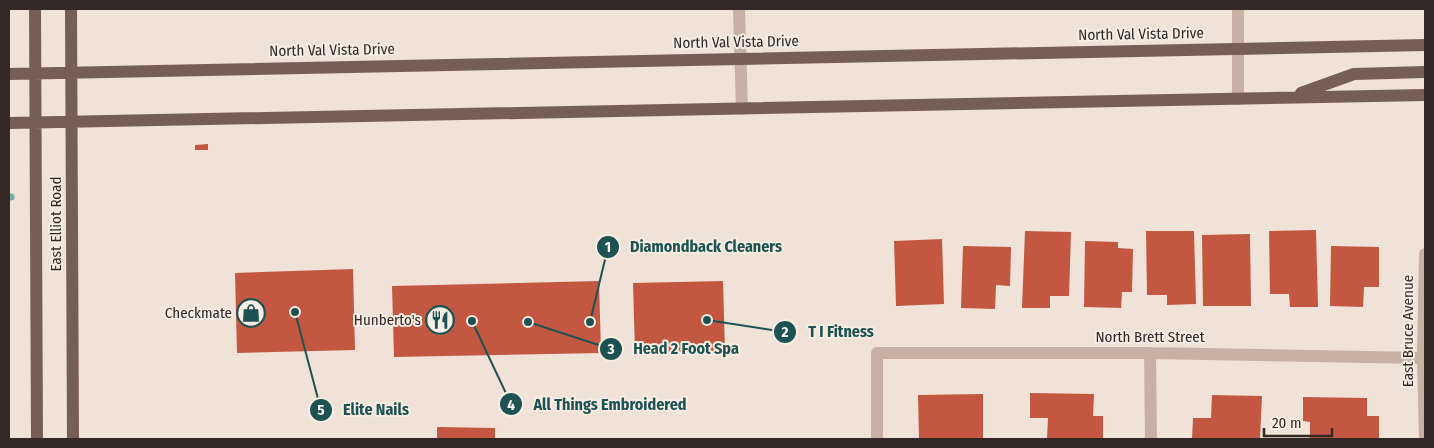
<svg xmlns="http://www.w3.org/2000/svg" width="1434" height="448" font-family="'Fira Sans Condensed',sans-serif">
  <style>
    .lines { fill: none; stroke-linecap: round; stroke-linejoin: round }
    .stream { stroke: #77acaa; stroke-width: 7 }
    .building { fill: #c35741 }
    .minor { stroke: #c7b1a4; stroke-width: 12 }
    .major { stroke: #755e56; stroke-width: 12 }
    .labels { text-anchor: middle; stroke-width: 4; stroke-linejoin: round; paint-order: stroke }
    .street-label { font-size: 15px; fill: #332825; stroke: #f8ede3 }
    .poi-label { font-size: 15px; fill: #332825; stroke: #f8ede3; text-anchor: end }
    .leader { fill: none; stroke: #1c5352; stroke-width: 2 }
    .callout-dot { fill: #1c5352; stroke: #f8ede3; stroke-width: 2 }
    .mark-label { font-size: 15px; text-anchor: middle; font-weight: bold; fill: #fff }
    .callout-label { font-size: 16px; text-anchor: middle; font-weight: bold; fill: #1c5352; stroke: #f8ede3; stroke-width: 4; stroke-linejoin: round; paint-order: stroke }
  </style>
  <rect width="100%" height="100%" fill="#f0e2d7"/>
  <g class="lines">
    <path class="stream" d="M9,197H11"/>
  </g>
  <path class="building" d="M208,144V150H195V145Z
    M1316,230L1318,307H1290L1289,294H1270L1269,231Z
    M1025,231L1071,232L1069,296H1050V308H1022Z
    M1146,231H1194L1196,304L1167,305V295H1147Z
    M1250,234L1251,306H1203L1202,235Z
    M942,239L944,304L896,306L894,241Z
    M1085,241L1118,242V248L1133,249L1132,292H1122L1121,308L1084,307Z
    M963,246L1011,247L1010,286L996,285L995,309L961,308Z
    M1331,246L1379,247V287H1364L1363,307L1330,306Z
    M353,269L355,350L237,353L235,273Z
    M599,281L601,353L394,357L392,286Z
    M723,281L725,351L635,353L633,283Z
    M1030,393L1094,394L1093,416H1103V439H1047L1048,418H1030Z
    M983,394V439H919L918,395Z
    M1212,395L1262,396L1260,439H1192L1193,418H1211Z
    M1303,397L1367,398V416H1379V439H1310V422L1303,421Z
    M437,427L495,428V439H437Z"/>
  <g class="lines">
    <path class="minor" d="M739,9L742,109
      M1238,9V99
      M1150,353L1151,439
      M877,439V353H1150L1423,358
      M1425,439L1423,358L1425,254"/>
    <path class="major" d="M35,9L37,439
      M71,9L73,439
      M9,74L1425,45
      M1301,93L1354,74L1425,72
      M9,123L1425,95"/>
  </g>
  <defs>
    <symbol id="shop-ring" viewBox="-11 -11 22 22"><circle r="9.5" fill="#f8ede3" stroke="#1c5352" stroke-width="1.5"/><path d="M-5-2.5h2.3a2.7 3.5 0 0 1 5.4 0H5L5.5 6h-11ZM-1.5-2.5h3a1.5 2.3 0 0 0-3 0Z" fill="#1c5352"/></symbol>
    <symbol id="restaurant-ring" viewBox="-11 -11 22 22"><circle r="9.5" fill="#f8ede3" stroke="#1c5352" stroke-width="1.5"/><path d="M-5-6h1v4h1v-4h1v4h1v-4h1v5L-1.5 .5V6h-2V.5L-5-1ZM5-6V6H3V1.5H1.5Q1.5-4 5-6Z" fill="#1c5352"/></symbol>
  </defs>
  <g fill-rule="evenodd">
    <use href="#shop-ring" x="235" y="297" width="32" height="32"/>
    <use href="#restaurant-ring" x="424" y="304" width="32" height="32"/>
  </g>
  <g class="labels">
    <g class="street-label">
      <text transform="translate(1141 34) rotate(-1)" y="5">North Val Vista Drive</text>
      <text transform="translate(736 42) rotate(-1)" y="5">North Val Vista Drive</text>
      <text transform="translate(332 50) rotate(-1)" y="5">North Val Vista Drive</text>
      <text transform="translate(56 224) rotate(-90)" y="5">East Elliot Road</text>
      <text transform="translate(1408 331) rotate(-90)" y="5">East Bruce Avenue</text>
      <text x="1150" y="342">North Brett Street</text>
    </g>
    <g class="poi-label">
      <text x="232" y="318">Checkmate</text>
      <text x="421" y="325">Hunberto's</text>
    </g>
  </g>
  <path class="leader" d="M590 322L608 247M707 320L785 332M528 322L611 349M472 321L511 404M295 312L321 410"/>
  <g class="callout-dot">
    <circle cx="590" cy="322" r="5"/>
    <circle cx="707" cy="320" r="5"/>
    <circle cx="528" cy="322" r="5"/>
    <circle cx="472" cy="321" r="5"/>
    <circle cx="295" cy="312" r="5"/>
    <circle cx="608" cy="247" r="12"/>
    <circle cx="785" cy="332" r="12"/>
    <circle cx="611" cy="349" r="12"/>
    <circle cx="511" cy="404" r="12"/>
    <circle cx="321" cy="410" r="12"/>
  </g>
  <g class="mark-label">
    <text x="608" y="252">1</text>
    <text x="785" y="337">2</text>
    <text x="611" y="354">3</text>
    <text x="511" y="410">4</text>
    <text x="321" y="415">5</text>
  </g>
  <g class="callout-label">
    <text x="706" y="252">Diamondback Cleaners</text>
    <text x="841" y="337">T I Fitness</text>
    <text x="686" y="354">Head 2 Foot Spa</text>
    <text x="610" y="410">All Things Embroidered</text>
    <text x="376" y="415">Elite Nails</text>
  </g>
  <rect width="1434" height="448" fill="none" stroke="#332825" stroke-width="20"/>
  <path d="M1264 428v8h68v-8" fill="none" stroke="#332825" stroke-width="2.5"/>
  <text x="1272" y="428" font-size="15" fill="#332825" stroke="#f8ede3" stroke-width="4" paint-order="stroke">20 m</text>
</svg>
